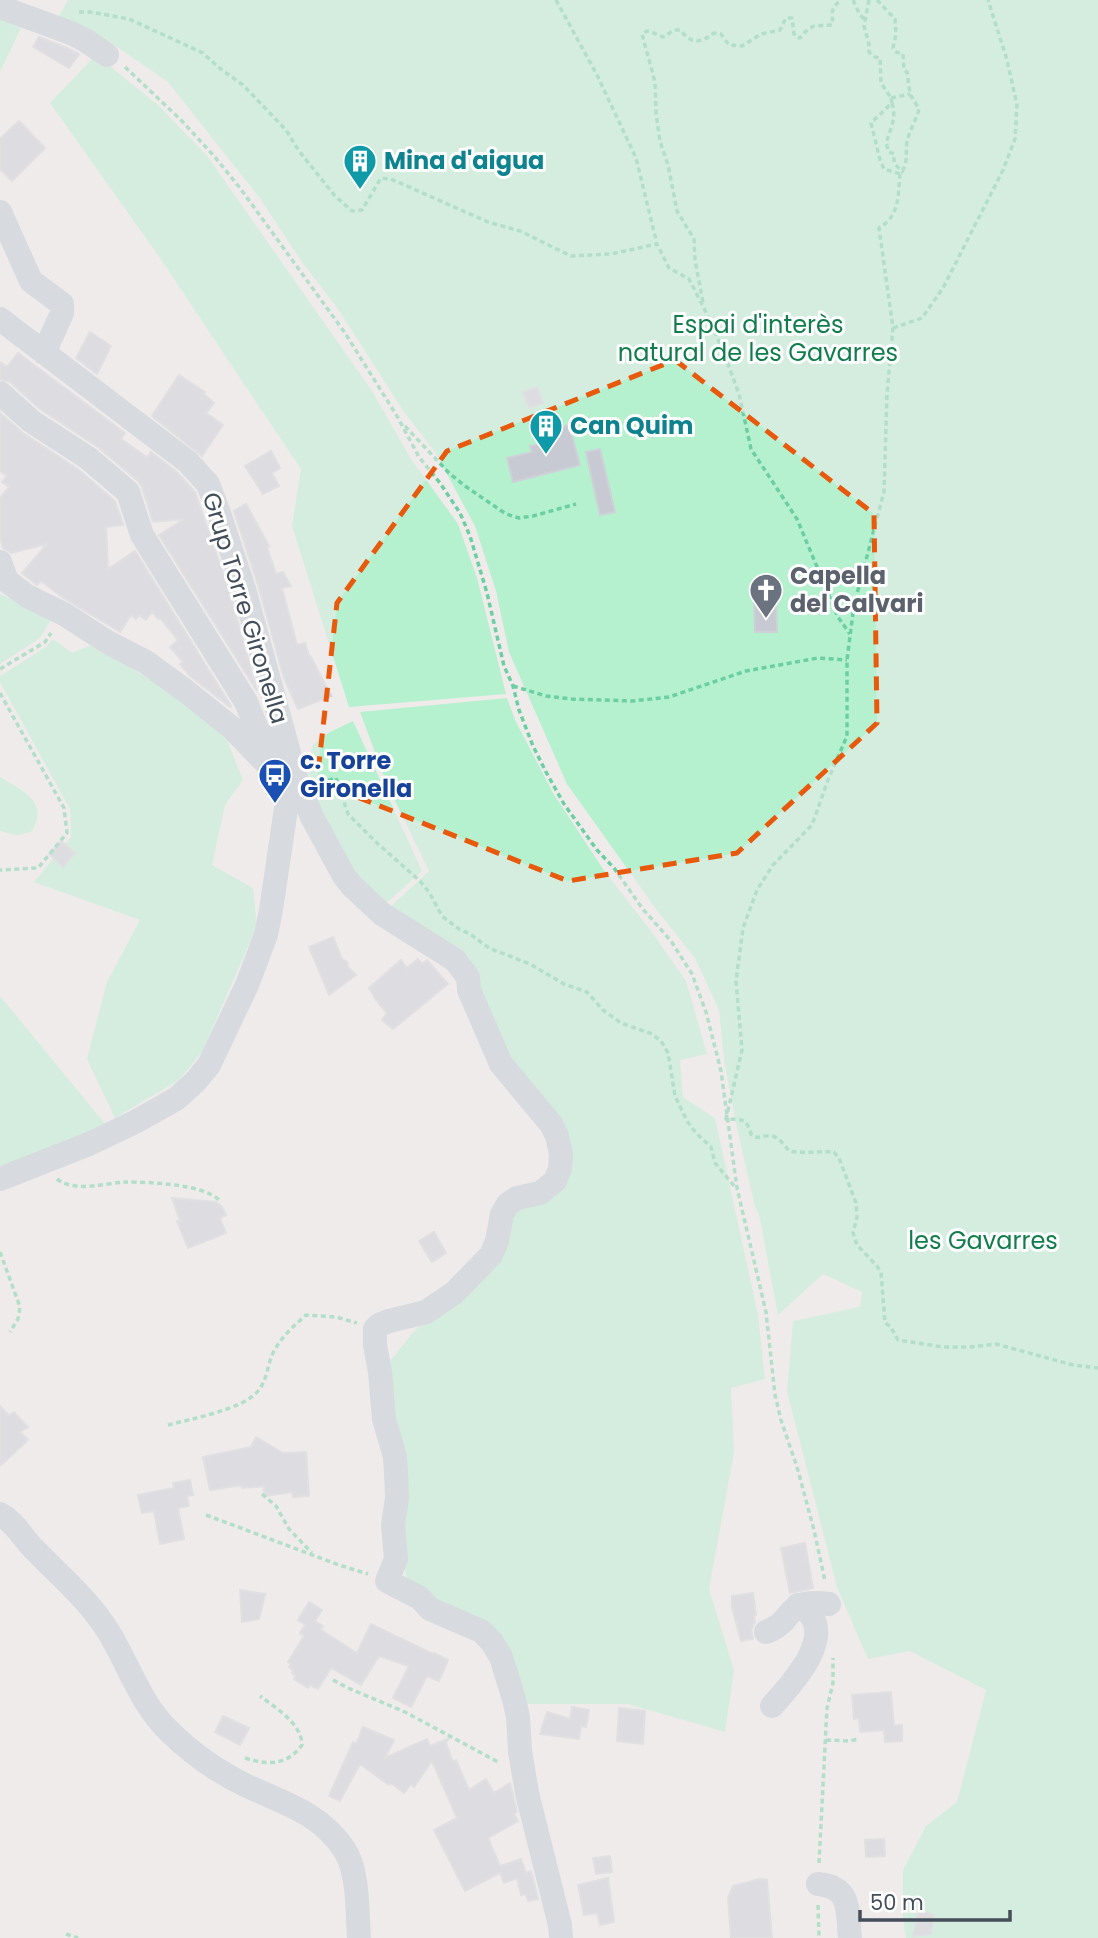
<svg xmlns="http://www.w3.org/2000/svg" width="1098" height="1938" font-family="Poppins,sans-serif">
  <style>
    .green { fill: #b5f0cf }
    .building { fill: #c7cad2; stroke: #cfd1d8; stroke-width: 2 }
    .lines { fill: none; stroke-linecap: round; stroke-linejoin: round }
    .path { stroke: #6ccfa3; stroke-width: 3.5; stroke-dasharray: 5 3.5; stroke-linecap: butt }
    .minor { stroke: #bbc5cf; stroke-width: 24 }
    .marked { fill: none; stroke: #e8590c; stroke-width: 5; stroke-dasharray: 14 9; stroke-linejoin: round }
    .labels { text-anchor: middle; stroke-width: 6; stroke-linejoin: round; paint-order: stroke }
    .culture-label { font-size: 24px; font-weight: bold; fill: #0d838f; stroke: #fff; text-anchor: start }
    .park-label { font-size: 24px; fill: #127d4c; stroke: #fff }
    .worship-label { font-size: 24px; font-weight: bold; fill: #5b616d; stroke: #fff; text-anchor: start }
    .street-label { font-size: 24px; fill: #434e5a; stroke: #fff }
    .transit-label { font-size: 24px; font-weight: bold; fill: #164399; stroke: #fff; text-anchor: start }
  </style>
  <rect width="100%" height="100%" fill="#efebeb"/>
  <path class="green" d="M68,0H1098V1938H906L903,1918V1870L926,1826L957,1802L986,1690L910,1651L868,1659L837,1587L787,1391L793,1321L860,1307L862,1292L823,1274L778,1315L759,1214L755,1207L737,1128L724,1060L719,1010L695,958L656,909L567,784L509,652L496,591L475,526L435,452L404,412L338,309L302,262L259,197L168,82L110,42L57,20Z
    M0,18L21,28L1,70L0,69Z
    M96,55L159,106L208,157L372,391L411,459L458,524L477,578L506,694L349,707L292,526L301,469L160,258L50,103Z
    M0,594L52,618L40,638L0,664Z
    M53,639L72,653L93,644L186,702L227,740L243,780L225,805L212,865L253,888L257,926L202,1052L179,1080L115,1118L87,1059L107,982L140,920L34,882L71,837L70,809L0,682V676L46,647Z
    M507,698L515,720L553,793L603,869L654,935L686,981L707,1054L680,1060L683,1097L715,1118L758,1315L765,1379L731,1388L734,1452L709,1589L734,1670L725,1732L628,1704H523L510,1664L407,1581L404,1561L390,1361L416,1329L444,1309L509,1213L566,1173L530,1091L475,996L389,908L429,871L386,782L360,712Z
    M353,721L422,871L383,906L344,863L309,780L308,761L313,744L328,733Z
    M0,777C21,790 51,802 31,832L16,835L0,831Z
    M0,996L106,1125L0,1170Z"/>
  <path class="building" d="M39,37L65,47L79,54L69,68L33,47Z
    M19,121L45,148L12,181L0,169V139Z
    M90,332L111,346L97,374L76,358Z
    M18,353L125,433L121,439L147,457L151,452L178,473L195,492L230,593L257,691L159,535L184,519L153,522L142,487L138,481L98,447L40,409L10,382L0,379V362L7,367Z
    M179,375L205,392L204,394L214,403L206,413L223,425L202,456L152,416Z
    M537,387L543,403L529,408L523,392Z
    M0,413L23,433L79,470L115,501L123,525L106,527L108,569L135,551L231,706L230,707L189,675L180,664L183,662L170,647L178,640L160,618L158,619L152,612L146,620L139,615L136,619L131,615L120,632L62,597L41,581L37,585L22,573L47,544L11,553L3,548L0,537V498L9,487L2,482L7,476L0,471Z
    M569,425L580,465L513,482L507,458L532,452L530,446L540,444L538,438L549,436L548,430Z
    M600,449L615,512L600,515L586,452Z
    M271,451L280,468L272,473L279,486L263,494L245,466Z
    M246,504L269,546L267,547L276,574L283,572L291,586L282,588L297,645L305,643L310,658L311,657L331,696L298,709L284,678L258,585L234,511Z
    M754,595H776L777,632H755Z
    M61,841L75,853L63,867L49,854Z
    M333,937L342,959L347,962L348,967L356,975L329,995L309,947Z
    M418,959L422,964L427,960L448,984L393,1029L382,1020L387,1013L376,1000L369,988L401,960L407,968Z
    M172,1198L216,1202L222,1207L226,1215L220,1218L226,1233L188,1248L177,1221H180Z
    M434,1232L446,1253L432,1262L419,1241Z
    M0,1406L9,1416L14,1412L28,1427L20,1432L28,1440L0,1466Z
    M256,1437L283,1453L306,1452L309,1496L293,1497L292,1492L264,1496V1486L242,1488V1485L210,1490L203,1457L251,1447Z
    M190,1480L193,1495L187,1496L189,1506L178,1508L184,1539L160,1544L154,1511L142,1513L138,1495L174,1488L173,1483Z
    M805,1543L813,1588L790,1593L781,1548Z
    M240,1590L265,1594L259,1619L242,1622Z
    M753,1593L756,1615L754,1616L755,1622L751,1630L753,1639L741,1641L732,1607V1596Z
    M309,1602L322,1610L315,1621L323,1626L321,1630L357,1653L371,1624L433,1654L434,1653L448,1660L439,1681L427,1676L411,1707L393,1698L409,1666L379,1656L361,1685L331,1668L318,1689L310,1685L308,1688L294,1679L296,1676L292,1673L293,1670L289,1667L291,1664L288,1662L304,1636L300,1633L305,1625L298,1620Z
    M891,1692L894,1726L902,1725V1741L885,1742L884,1730L860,1732L859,1718L854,1719L852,1695Z
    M572,1707L589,1710L586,1727L581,1726L579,1739L540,1734L547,1712L570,1719Z
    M619,1708L645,1711L643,1744L617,1741Z
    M223,1716L249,1728L240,1745L215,1732Z
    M363,1727L394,1740L385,1758L427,1739L430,1746L449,1738L446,1743L453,1762L456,1760L469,1790L486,1779L494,1793L510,1783L517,1812L514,1814L518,1821L488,1838L500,1866L521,1859L526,1873L531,1871L538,1899L528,1901L526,1894L521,1895L517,1878L504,1883L500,1873L465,1891L434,1830L457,1818L432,1761L414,1787L411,1784L404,1793L391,1783L389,1785L360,1764L340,1801L329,1796L353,1742L356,1744Z
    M884,1839L885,1856L866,1857L865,1840Z
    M610,1856L612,1872L596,1874L593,1858Z
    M608,1878L614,1922L600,1925L597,1913L584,1915L578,1885Z
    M759,1879L767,1880L772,1938H731L728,1898L733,1886Z
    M918,1911L934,1915L931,1934L913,1936Z"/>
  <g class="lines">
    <path class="path" d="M556,0L597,75L636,158L657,244
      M853,0L860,15L866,21
      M869,0L864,26L869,44V52L875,57L880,58L881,83L891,98
      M877,0L895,19L896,34L893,48L896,52L903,54L904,70L907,72L910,94L919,109C916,121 909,131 907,142C905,154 909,164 900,174C898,195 900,216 879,228L893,328L887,394L884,492L854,605L847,660V736L828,780L812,825L773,865L757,890L743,928L736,981L742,1050L726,1119C742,1120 746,1117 751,1134L755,1137C759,1138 762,1136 766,1136C778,1134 783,1144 789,1151C804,1154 819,1151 834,1152L839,1158L856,1203L857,1217L853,1233L857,1245L877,1266L881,1273L885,1323L890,1326L898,1340L943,1347H971L996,1344L1073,1365L1098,1368
      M79,12H90L129,19L203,53L218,67L243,85L286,130L299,151L335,196L352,211L362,210L381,178L391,179L488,222L520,231L571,256L611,254L657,244L669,268L689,279L704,308L724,353L739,394L751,449L797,519L838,617L850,634
      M125,67L181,120L214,156L240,188L345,333L397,416L419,457L440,483L460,513L470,536L487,593L504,666L513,686L519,710L533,746L546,772L564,804L597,850L614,868L642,908L671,941L692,974L706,1012L721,1071L737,1188L766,1312L775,1395L781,1420L797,1467L814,1530L825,1581
      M891,98L892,103L871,123L880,160L884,169L900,174
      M891,98L910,94
      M892,103C897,118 890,130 886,143L889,152L894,154V163L903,173
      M703,302L695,260L694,239L677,211L668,165L660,141L656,113L655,82L642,34L647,31C654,32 657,35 663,37L674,30H680C692,44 699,44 714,33L721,34L729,45L742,46L761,34L780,30L786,18H792L794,34L796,37L800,38L808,29L814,26L832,25C834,12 828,13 840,0
      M893,328L922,318L943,288L1003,170L1015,139L1017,105L1007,60L988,0
      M405,426L449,473L465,486L506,514L519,518L533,516L576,504
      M0,669L45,642L51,633
      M513,686L546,696L572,699L633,701L669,697L746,671L818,658L847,660
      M0,693L64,808L67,833L38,868L0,870
      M320,783L336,778L348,814L377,843L420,881L429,892L442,916L459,929L470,934L489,948L530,964L564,984L587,992L603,1010L621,1023L652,1034L661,1041L668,1053L675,1096L687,1121L696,1133L711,1147L715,1163L735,1187
      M57,1179C75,1193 105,1183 126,1182C149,1182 205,1184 220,1201
      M0,1252L20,1307L18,1319L10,1332
      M168,1425C191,1419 244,1409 258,1391C268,1379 267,1364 274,1351C282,1336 294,1326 306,1315L336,1317L357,1323
      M262,1494L276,1506L289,1529L312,1553
      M206,1515L339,1565L368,1574
      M333,1680L348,1688L405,1712L500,1763
      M826,1740L850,1741L858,1739
      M245,1758C267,1765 287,1766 302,1745C302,1724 276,1708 260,1696
      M819,1863L827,1708L833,1683V1658
      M818,1905L819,1938
      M66,1934L78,1938"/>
    <path class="minor" d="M0,7L71,33L85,40L107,55
      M0,212L31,281L62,304V313L44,353
      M0,319L188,462L208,484L219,513L244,589L296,778L312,817L344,876L352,886L382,914L455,960L468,977L469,990L501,1064L551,1124L557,1136L561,1154L560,1169L555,1181L540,1193L517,1198L508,1204L502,1214L497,1241L491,1255L454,1293L426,1312L389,1321L379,1325L375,1329V1345L380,1372L384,1419L395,1457L396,1472L397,1498L393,1525L396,1559L387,1581L420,1598L430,1609L481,1631L492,1642L501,1657L514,1699L518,1717L520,1751L527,1793L560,1925L561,1938
      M0,393L31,421L88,458L128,492L142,535L246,702L257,729L288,785V795L271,910L266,935L247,985L209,1065L195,1082L176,1099L135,1122L89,1144L0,1179
      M0,562L7,581L27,596L64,614L109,643L146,662L187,692L232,728L268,765
      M0,1514C16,1523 21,1536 33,1548C59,1575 88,1599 108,1631C129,1665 140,1703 169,1731C192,1754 218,1772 247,1786C284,1803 320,1813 344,1849C359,1871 357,1912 359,1938
      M766,1632C798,1620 781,1598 829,1604
      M772,1706C793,1683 843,1629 798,1605
      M818,1884C852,1887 847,1911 850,1938"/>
  </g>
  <path d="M0 0H1098V1938H0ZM675,360L874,514L877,723L737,853L568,881L317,781L337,603L447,451Z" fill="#efebeb" fill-opacity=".55" fill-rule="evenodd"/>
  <path class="marked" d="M675,360L874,514L877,723L737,853L568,881L317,781L337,603L447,451Z"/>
  <defs>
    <symbol id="building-pin" viewBox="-11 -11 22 30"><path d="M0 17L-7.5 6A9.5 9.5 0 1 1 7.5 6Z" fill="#0f9aa8" stroke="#fff"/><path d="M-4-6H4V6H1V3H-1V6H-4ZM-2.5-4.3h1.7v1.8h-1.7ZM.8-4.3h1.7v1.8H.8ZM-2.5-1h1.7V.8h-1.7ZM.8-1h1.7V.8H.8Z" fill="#fff"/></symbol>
    <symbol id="church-pin" viewBox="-11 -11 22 30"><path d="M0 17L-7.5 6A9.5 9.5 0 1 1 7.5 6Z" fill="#6b7280" stroke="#fff"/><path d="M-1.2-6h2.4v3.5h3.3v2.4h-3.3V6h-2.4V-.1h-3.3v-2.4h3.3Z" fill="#fff"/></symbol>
    <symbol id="bus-pin" viewBox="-11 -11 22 30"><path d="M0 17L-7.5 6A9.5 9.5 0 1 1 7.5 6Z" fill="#1a4fb4" stroke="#fff"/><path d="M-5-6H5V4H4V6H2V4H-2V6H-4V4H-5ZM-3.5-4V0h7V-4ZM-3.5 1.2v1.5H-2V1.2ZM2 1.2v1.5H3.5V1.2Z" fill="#fff"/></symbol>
  </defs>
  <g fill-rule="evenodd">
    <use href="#building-pin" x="341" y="142" width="38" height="52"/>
    <use href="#building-pin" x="527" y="407" width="38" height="52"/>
    <use href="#church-pin" x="747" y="571" width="38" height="52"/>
    <use href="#bus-pin" x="256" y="756" width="38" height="52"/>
  </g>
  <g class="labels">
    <g class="culture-label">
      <text x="384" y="169">Mina d'aigua</text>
      <text x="570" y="434">Can Quim</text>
    </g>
    <g class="park-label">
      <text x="758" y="333">Espai d'interès<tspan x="758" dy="28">natural de les Gavarres</tspan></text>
      <text x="983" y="1249">les Gavarres</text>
    </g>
    <g class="worship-label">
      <text x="790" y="584">Capella<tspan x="790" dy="28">del Calvari</tspan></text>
    </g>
    <g class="street-label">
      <text transform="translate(245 608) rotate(73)" y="8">Grup Torre Gironella</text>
    </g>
    <g class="transit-label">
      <text x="300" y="769">c. Torre<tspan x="300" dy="28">Gironella</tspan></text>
    </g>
  </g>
  <path d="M860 1910v10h150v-10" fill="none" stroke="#434e5a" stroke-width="3.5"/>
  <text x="870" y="1910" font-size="21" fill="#434e5a" stroke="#ffffff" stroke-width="5" paint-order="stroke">50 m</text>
</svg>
